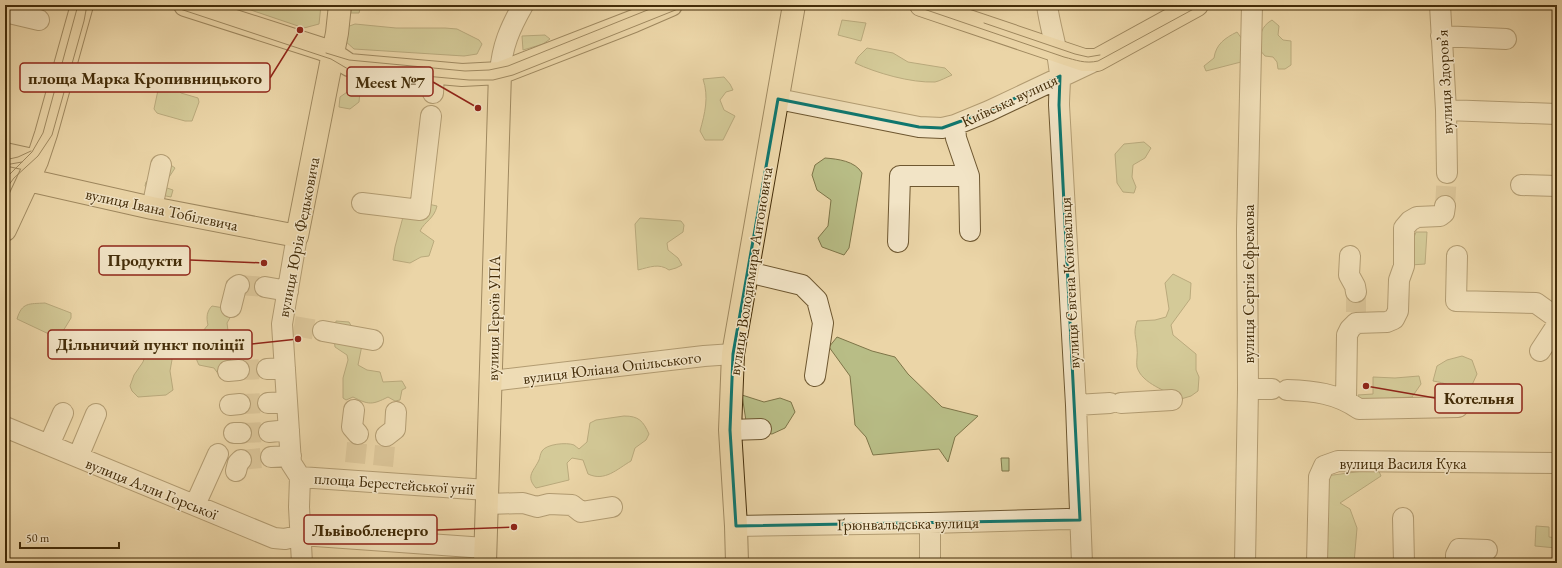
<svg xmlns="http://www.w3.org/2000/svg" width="1562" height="568" font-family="'EB Garamond',serif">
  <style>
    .green { fill: #b8bd86; stroke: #7e7548 }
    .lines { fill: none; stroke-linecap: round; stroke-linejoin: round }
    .minor-tunnel { stroke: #cab387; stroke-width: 20; stroke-dasharray: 20 10; stroke-linecap: butt }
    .minor-casing { stroke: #6e5730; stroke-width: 22 }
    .major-casing { stroke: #442d09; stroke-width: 24 }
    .minor { stroke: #f2e4c6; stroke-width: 20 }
    .major { stroke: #ebd5a7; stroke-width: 22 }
    .tram { stroke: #442d09; stroke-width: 1 }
    .marked { fill: none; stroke: #0f766e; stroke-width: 3; stroke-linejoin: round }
    .labels { text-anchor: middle; stroke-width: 3; stroke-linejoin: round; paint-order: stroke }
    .street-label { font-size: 16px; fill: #442d09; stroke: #f2e4c6 }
    .leader { fill: none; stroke: #8f2418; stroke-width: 1.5 }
    .callout-dot { fill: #8f2418; stroke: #f2e4c6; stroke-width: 1.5 }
    .callout { fill: #f2e4c6; stroke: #8f2418; stroke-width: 1.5 }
    .callout-label { font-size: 17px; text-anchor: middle; font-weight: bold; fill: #442d09 }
  </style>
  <rect width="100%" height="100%" fill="#ebd5a7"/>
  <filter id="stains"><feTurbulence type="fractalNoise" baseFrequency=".005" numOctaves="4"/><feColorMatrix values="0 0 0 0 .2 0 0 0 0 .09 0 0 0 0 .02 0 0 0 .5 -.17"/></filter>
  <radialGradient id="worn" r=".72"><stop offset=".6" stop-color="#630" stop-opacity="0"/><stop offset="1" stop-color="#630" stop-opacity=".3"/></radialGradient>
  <path class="green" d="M236,5H321L319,24L304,28Z
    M352,5H361L359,13H351Z
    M842,20L866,23L861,41L838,35Z
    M1272,20L1279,26L1278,35L1283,40L1291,41V65L1285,69H1278L1277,62L1273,57L1265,56L1259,49C1260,36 1260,27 1272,20Z
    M355,24L396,28H445L457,29L479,40L482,44L477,54L464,56L354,49L344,40V28Z
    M1237,32L1245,43L1247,52L1241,62L1206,71L1204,66L1214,58C1216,44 1225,38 1237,32Z
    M545,35L550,39L543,44L523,50L522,36Z
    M867,48L893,53L908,62L945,68L952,75C947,77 940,81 935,82C911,83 876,73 855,63L858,57Z
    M164,73L175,79L179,91L181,93L198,98L199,102L192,121H185L160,114L157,113L154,109L161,76Z
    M724,77L730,84L733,90L726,92L720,100L724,110L735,116L723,140H705L700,131C705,113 709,97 703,79Z
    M350,90L360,91L359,102L350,109L339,107L340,97Z
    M1144,142L1151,148L1145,158L1133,165L1132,177L1136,187L1134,193L1123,192L1117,183L1115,154L1124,144Z
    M825,158C838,159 855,161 862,173L849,248L844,255L822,247L818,238L828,226L831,200L817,190L812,175L815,165Z
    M168,163L175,168L164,185V187L173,190L171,197L151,193L145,186L146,182L164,164Z
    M428,204L437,206C434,219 425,221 420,231L434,241L429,256L421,257L410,263L393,260L395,247L403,217Z
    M640,218L681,221L684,225L683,232L667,243L668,250L678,258L682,265L676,268L669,270C659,263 650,267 638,270L635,224Z
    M1416,232H1427L1425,264L1411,265L1413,240Z
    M1173,274L1191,283L1190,299L1171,325L1173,335L1196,354V370L1199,377L1198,391L1191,396L1181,399C1167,391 1142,384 1137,367C1136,362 1138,354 1137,348C1136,335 1133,334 1137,321L1155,320L1166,317L1169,309L1165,283Z
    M45,303L71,313V318L60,336L51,335L17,319C22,302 29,304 45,303Z
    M212,306L230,309L231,316L227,323L231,354L230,366L219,375L214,368L199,365C191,351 198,336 208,325C206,317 207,311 212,306Z
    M336,321L349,322L362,345L358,365L367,370L380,372L383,382L402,381L406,388L402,390L400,400L395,401L388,397C372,405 369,405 353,397L346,400L343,398V378L348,360L347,355L335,347L334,338Z
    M163,337L168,341L173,354L170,371L173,390L166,395L138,397L132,391L130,386L134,375L143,362L147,350L154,340Z
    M837,337L872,351L895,357L908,374L942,407L978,416L955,437L948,462L939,449L873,455L866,437L855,425L850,376L829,347Z
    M1462,356L1472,360L1477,374L1472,385L1462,395C1453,386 1446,383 1433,381L1437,366L1447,360Z
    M1419,376L1421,384L1412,397L1393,398L1378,401H1358V395L1373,394V377L1395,378Z
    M742,395L764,402L780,398L791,402L795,412L785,428L772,434L758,432L746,421Z
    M624,416C639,416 643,421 649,434L646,440L635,448L631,461C617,469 605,482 588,474L583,460L572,458L567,463L569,480L536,488C525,476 534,471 539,460C540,458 540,454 542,451C546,444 567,442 574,445C576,446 577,448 579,449L587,442L590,423L596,420Z
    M1001,458H1009V471H1002Z
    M1378,469L1381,476L1340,503L1350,509L1357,528L1354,563H1323L1326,476Z
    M1536,526L1549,527V537L1557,538L1556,548L1535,546Z"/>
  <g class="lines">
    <path class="minor-tunnel" d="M1445,206L1447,173
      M239,285L265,287
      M1356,292V314
      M5,319H6
      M294,326L323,331
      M239,370L267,369
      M240,404L268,403
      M241,433L269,432
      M241,460L271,457
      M355,463L358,434
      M383,466L386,436"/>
    <defs>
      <path id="minor" d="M1047,5C1050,29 1059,52 1060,77C1060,86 1059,96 1059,105L1076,405L1082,563
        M1440,5L1446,110L1447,173
        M5,12L39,20
        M1441,36L1506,39
        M500,73C502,46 510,28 523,5
        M433,93L434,73
        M778,99L919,127L942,128L955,125L989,111L1097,60
        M1446,110L1557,114
        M955,125L956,138L969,176L970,231
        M1521,185L1557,186
        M362,203L420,210L431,116
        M152,208L161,165
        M297,236L282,324L291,463L300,477L299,507L302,563
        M898,242L900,176H969
        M1350,256L1349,275L1355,286L1356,292
        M1457,256L1456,301L1536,303L1557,318
        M748,272L802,285L817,300L823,323L815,376
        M265,287L288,291
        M231,307L236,287L239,285
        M323,331L373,340
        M1540,351L1557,325
        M267,369L285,368
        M228,371L239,370
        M491,381L704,356L733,354
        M1248,389H1272
        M1287,390C1314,391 1336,393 1359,409L1458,407
        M1346,400L1347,335L1350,329L1356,323L1387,322L1394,319L1398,311L1399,280L1404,266V228L1410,221L1417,217L1440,216L1444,213L1445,206
        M268,403L287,402
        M1121,403L1172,400
        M230,405L240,404
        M1076,405L1110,403
        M354,410L352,427L358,434
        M5,427L274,538L285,539L301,535L485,548
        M730,430L761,429
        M269,432L289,430
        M234,433H241
        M386,436L395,429L396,412
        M49,445L63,413
        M78,457L96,414
        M271,457L291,456
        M236,471L238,463L241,460
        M300,477L487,490
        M487,504L523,503L537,507L549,504L572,505L581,512L612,507
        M195,505L218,454
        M1403,518L1404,563
        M930,523V563
        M736,526L930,523L1067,519L1080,520
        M1245,563L1248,389L1247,229L1252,5
        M1317,563L1319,477L1324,466L1338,461L1557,463
        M1456,563V555L1459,549L1487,550"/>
      <path id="major" d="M185,5L322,49L333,54L349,65L462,75L500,73L634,21L671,5
        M921,5L1084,60H1097L1197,5
        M5,154L37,161
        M28,180L152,208L297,236L337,33L340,5
        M5,230L37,161L46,134L82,5
        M485,563L500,73
        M737,563L736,526L730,430L733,354L794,5"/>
    </defs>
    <use href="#minor" class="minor-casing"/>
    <use href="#major" class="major-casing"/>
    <use href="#minor" class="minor"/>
    <use href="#major" class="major"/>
    <path class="tram" d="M168,5L331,59L348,69L469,80H493L513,75L688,5
      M912,5L1064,57C1076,60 1085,64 1098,61L1201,5
      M984,23L1075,54L1088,57L1100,55
      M326,53L349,60L465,71L489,70L508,66L660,5
      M5,160L18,157L31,151
      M5,165L22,162
      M5,179L32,152L43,133L78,5
      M5,190L14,178L38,156L52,135L84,21L87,5"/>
  </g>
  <path d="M0 0H1562V568H0ZM1060,76L1059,105L1080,520L736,526L730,430L733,354L778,99L919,127L942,128L989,111Z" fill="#ebd5a7" fill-opacity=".55" fill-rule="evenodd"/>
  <path class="marked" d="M1060,76L1059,105L1080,520L736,526L730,430L733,354L778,99L919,127L942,128L989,111Z"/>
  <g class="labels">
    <g class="street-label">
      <text transform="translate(1444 82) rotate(-93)" y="6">вулиця Здоровʼя</text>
      <text transform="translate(1009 100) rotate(-25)" y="6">Київська вулиця</text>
      <text transform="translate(162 209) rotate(12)" y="6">вулиця Івана Тобілевича</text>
      <text transform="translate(298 237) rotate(-79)" y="6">вулиця Юрія Федьковича</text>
      <text transform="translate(750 271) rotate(-81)" y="6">вулиця Володимира Антоновича</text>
      <text transform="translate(1069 283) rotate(-93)" y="6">вулиця Євгена Коновальця</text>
      <text transform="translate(1248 284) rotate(-90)" y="6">вулиця Сергія Єфремова</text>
      <text transform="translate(493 318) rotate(-89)" y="6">вулиця Героїв УПА</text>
      <text transform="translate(612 367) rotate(-7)" y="6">вулиця Юліана Опільського</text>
      <text x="1403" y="469">вулиця Василя Кука</text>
      <text transform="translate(394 483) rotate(4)" y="6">площа Берестейської унії</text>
      <text transform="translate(152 488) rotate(22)" y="6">вулиця Алли Горської</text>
      <text transform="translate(908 523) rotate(-1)" y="6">Ґрюнвальдська вулиця</text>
    </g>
  </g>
  <path class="leader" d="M300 30L270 78M478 108L433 82M264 263L190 260M298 339L252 344M1366 386L1435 398M514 527L437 530"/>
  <g class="callout-dot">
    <circle cx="300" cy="30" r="4"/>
    <circle cx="478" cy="108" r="4"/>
    <circle cx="264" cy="263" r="4"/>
    <circle cx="298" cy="339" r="4"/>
    <circle cx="1366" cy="386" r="4"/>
    <circle cx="514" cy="527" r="4"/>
  </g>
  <g class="callout">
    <rect x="20" y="63" width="250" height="29" rx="4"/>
    <rect x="347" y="67" width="86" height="29" rx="4"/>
    <rect x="99" y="246" width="91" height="29" rx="4"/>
    <rect x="48" y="330" width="204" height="29" rx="4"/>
    <rect x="1435" y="384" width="87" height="29" rx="4"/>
    <rect x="304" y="515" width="133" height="29" rx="4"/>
  </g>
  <g class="callout-label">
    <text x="145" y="84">площа Марка Кропивницького</text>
    <text x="390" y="88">Meest №7</text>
    <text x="145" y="266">Продукти</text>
    <text x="150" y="350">Дільничий пункт поліції</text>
    <text x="1479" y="404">Котельня</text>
    <text x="370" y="536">Львівобленерго</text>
  </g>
  <rect width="1562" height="568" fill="none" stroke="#ebd5a7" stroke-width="20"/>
  <rect x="6" y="6" width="1550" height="556" fill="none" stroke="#442d09" stroke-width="2"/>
  <rect x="10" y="10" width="1542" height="548" fill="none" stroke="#442d09"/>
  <path d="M20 542v6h99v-6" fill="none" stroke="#442d09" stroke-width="2"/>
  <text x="26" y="542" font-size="12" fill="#442d09" stroke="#f2e4c6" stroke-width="3" paint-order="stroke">50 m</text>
  <rect width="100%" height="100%" filter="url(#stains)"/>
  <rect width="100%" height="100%" fill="url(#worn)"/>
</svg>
